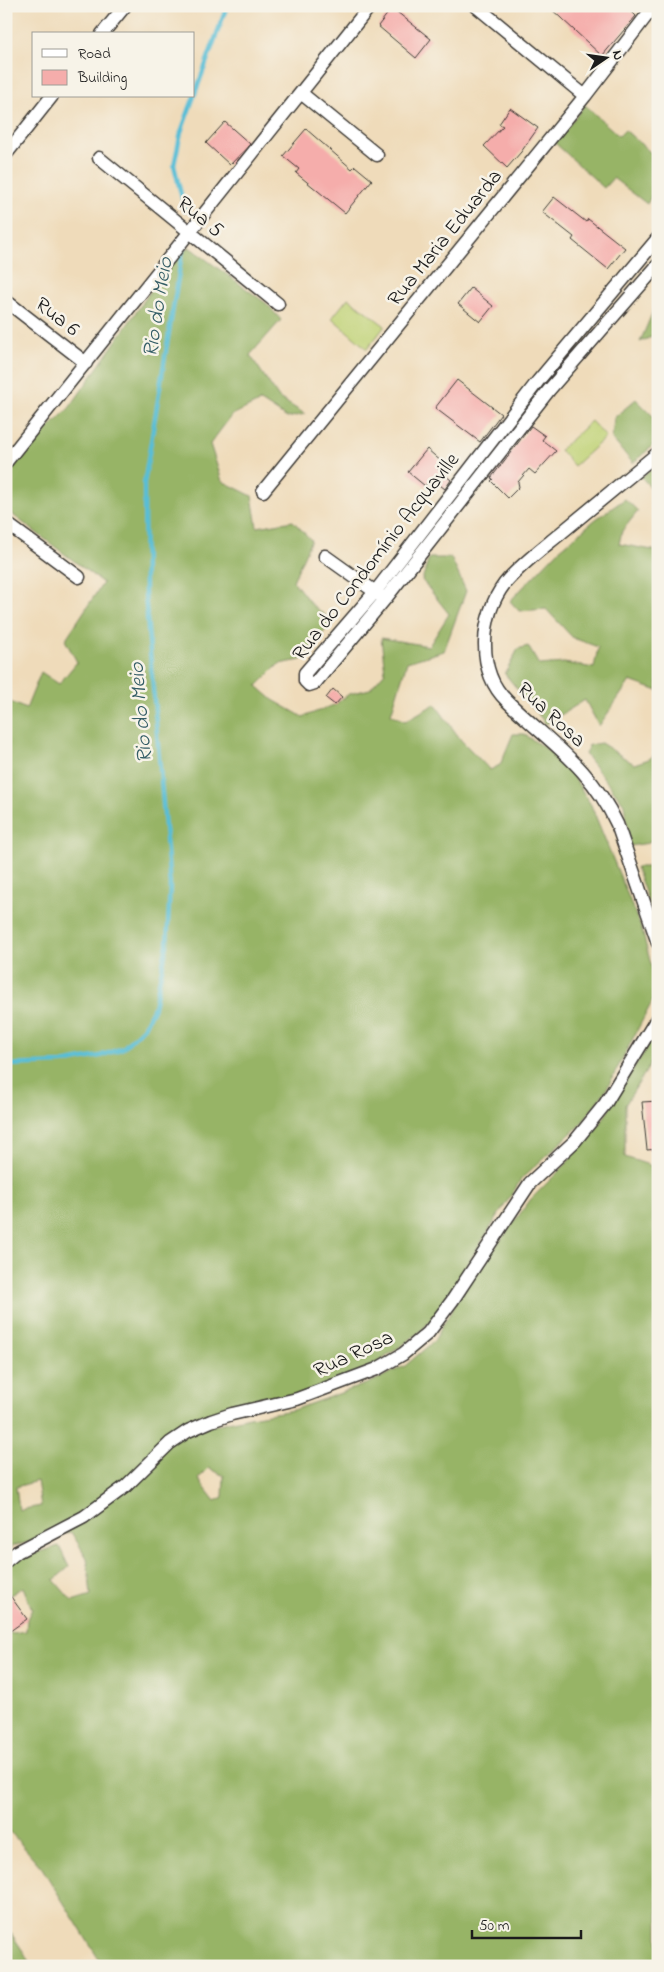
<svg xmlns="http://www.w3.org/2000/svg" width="664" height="1972" font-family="'Indie Flower',sans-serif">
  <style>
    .green { fill: #bfd275; stroke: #6e7748 }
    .forest { fill: #97b466; stroke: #5a6841; fill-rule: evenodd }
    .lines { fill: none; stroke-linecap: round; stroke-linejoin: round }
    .stream { stroke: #58bed6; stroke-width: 4.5 }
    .building { fill: #f5adab }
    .street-casing { stroke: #3c3934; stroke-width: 15 }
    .street { stroke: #fff; stroke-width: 12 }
    .labels { text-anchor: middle; stroke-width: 5; stroke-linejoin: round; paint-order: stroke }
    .street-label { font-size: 21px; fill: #1c1c1c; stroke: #f7f3e8 }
    .water-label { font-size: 22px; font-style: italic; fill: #345d66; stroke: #f7f3e8 }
  </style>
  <rect width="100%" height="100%" fill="#f7f3e8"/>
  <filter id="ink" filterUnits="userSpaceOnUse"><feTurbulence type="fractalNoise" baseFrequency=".02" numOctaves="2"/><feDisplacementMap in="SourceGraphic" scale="10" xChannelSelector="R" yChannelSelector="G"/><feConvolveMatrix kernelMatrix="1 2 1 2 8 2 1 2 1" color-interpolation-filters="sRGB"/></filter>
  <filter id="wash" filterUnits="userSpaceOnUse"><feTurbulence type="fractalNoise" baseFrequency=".0096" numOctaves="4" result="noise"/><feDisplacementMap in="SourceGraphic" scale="20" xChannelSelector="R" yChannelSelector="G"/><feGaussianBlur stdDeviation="1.12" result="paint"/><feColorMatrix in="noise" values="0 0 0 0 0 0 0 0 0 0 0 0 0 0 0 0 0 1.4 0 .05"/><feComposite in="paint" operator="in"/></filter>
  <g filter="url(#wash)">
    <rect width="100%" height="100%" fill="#efdbba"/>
    <path class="green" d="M348,298L385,326L367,349L332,318Z
      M591,421L606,437L574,466L560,450Z"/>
    <path class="forest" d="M585,105L619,136L625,130L658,159V185L647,204L613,178L604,188L555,143Z
      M189,247L267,304L281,320L250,355L279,398L305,414L287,418L261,401L232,415L210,444L222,481L252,496L257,527L293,521L311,540L293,581L312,605L333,621L301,660L279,664L257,686L273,700L303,717L334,705L349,694L370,689L385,672L381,638L429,646L449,614L422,580L429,558H451L466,591L444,651L407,662L391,714L405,721L435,704L461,740L490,770L500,765L513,734H524L564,761L591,805L642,930L655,980L653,1000L606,1090L580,1125L522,1178L431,1321L416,1335L376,1364L302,1395L221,1411L200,1417L211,1426L250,1417L293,1410L369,1383L405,1366L434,1341L462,1292L531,1199L565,1165L600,1124L658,1029V1052L625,1105V1157L658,1168V1966H103L42,1868L6,1827V1634L26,1631L27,1619L32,1609L23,1587L6,1598V1566L12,1560L59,1546L69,1567L54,1580L72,1601L91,1595L87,1558L71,1532L13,1546L6,1552V700L26,709L41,672L59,684L77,662L65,640L103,583L9,512L6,487L14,453L42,435L70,407L164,272ZM209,1468L224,1476L223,1497L215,1501L198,1479ZM37,1481L41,1506L19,1510L16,1487Z
      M658,308V334L640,342L654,309Z
      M636,399L658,421V441L633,463L612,439L614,418Z
      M658,465V495L641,477Z
      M625,499L638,511L622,531L619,544L658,551V691L630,681L599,726L585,700L546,724L505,674L518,649L528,646L539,665L564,663L594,668L598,647L573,638L546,609L519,611L510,601L558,551L596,519Z
      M601,743L634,764L649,759L658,753V834L649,843L630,846L624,804L585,754L589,745Z
      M636,867H651L653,896L658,906V929Z
      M6,1926L33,1966H6Z"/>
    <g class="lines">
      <path class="stream" d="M185,211L174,165L181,132L227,6
        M6,1065L62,1063L100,1056L123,1048L144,1027L154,1007L167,945L170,885L145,594L144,484L183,248"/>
    </g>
    <g id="blocks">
      <path class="building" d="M548,6H626L636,16L602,56Z
        M392,8L431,39L416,58L378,26Z
        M510,108L538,128L521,152L507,168L484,146L503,126L499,124Z
        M225,122L250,144L230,165L206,143Z
        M306,129L352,169L355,166L372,180L345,213L296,173L299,169L283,156Z
        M554,197L586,222L588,219L625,248L608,269L572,240L574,237L542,212Z
        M471,288L493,306L480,322L458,304Z
        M457,380L501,414L480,442L435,408Z
        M531,426L545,436L542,440L556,451L535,474L529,469L518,482L519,487L508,498L491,481L493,479L491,478Z
        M427,449L443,463L438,469L451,480L445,489L431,478L425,486L408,472Z
        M333,689L342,697L335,705L326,698Z
        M658,1101V1149L647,1150L642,1102Z
        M6,1590L27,1619L6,1634Z"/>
    </g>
  </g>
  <g filter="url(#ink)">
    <use href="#blocks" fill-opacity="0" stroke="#3c3934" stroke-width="1"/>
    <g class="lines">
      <defs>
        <path id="street" d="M476,6L585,96
          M102,34L125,6
          M301,93L377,155
          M6,154L52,96
          M99,158L278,304
          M658,238L538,381L375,592L305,673V681L309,685L315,683L385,599L549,390L658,265
          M6,301L86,363
          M658,453C626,479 594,506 561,533C543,548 521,564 505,583C480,616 476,671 507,701C551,744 590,766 617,824L658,943
          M6,462L370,6
          M263,491L585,96L654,6
          M6,523L79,577
          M325,556L381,596
          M6,1561L17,1552L84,1517L126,1486L170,1443L188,1431L211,1421L232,1414L297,1399L377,1369L403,1354L428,1333L452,1301L530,1183L575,1141L605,1104L658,1017"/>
      </defs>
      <use href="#street" class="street-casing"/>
      <use href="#street" class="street"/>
    </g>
  </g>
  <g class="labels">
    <g class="street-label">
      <text transform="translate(201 216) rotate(39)" y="7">Rua 5</text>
      <text transform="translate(444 237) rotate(-51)" y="7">Rua Maria Eduarda</text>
      <text transform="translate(58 316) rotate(38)" y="7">Rua 6</text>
      <text transform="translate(375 556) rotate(-52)" y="7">Rua do Condomínio Acquaville</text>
      <text transform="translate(552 714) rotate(43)" y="7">Rua Rosa</text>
      <text transform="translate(353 1353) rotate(-25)" y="7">Rua Rosa</text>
    </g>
    <g class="water-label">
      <text transform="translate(156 307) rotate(-81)" y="8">Rio do Meio</text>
      <text transform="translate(139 713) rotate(-95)" y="8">Rio do Meio</text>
    </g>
  </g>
  <rect width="664" height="1972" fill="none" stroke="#f7f3e8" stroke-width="25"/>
  <rect x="32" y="32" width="162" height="65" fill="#f7f3e8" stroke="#9f9d96"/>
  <rect x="42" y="49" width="25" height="8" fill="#ffffff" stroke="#9f9d96"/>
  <text x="78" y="58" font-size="15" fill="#1c1c1c">Road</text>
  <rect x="42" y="70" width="25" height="15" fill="#f5adab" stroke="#9f9d96"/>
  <text x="78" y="82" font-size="15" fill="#1c1c1c">Building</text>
  <g transform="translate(606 58) rotate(77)" stroke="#f7f3e8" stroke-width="4" paint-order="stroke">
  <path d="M0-4L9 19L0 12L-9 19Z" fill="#1c1c1c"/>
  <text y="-8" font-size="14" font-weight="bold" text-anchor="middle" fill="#1c1c1c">N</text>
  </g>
  <path d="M472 1930v8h109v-8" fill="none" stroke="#1c1c1c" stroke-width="2.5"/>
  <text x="479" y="1930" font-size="15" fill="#1c1c1c" stroke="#f7f3e8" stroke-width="4" paint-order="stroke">50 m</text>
</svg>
